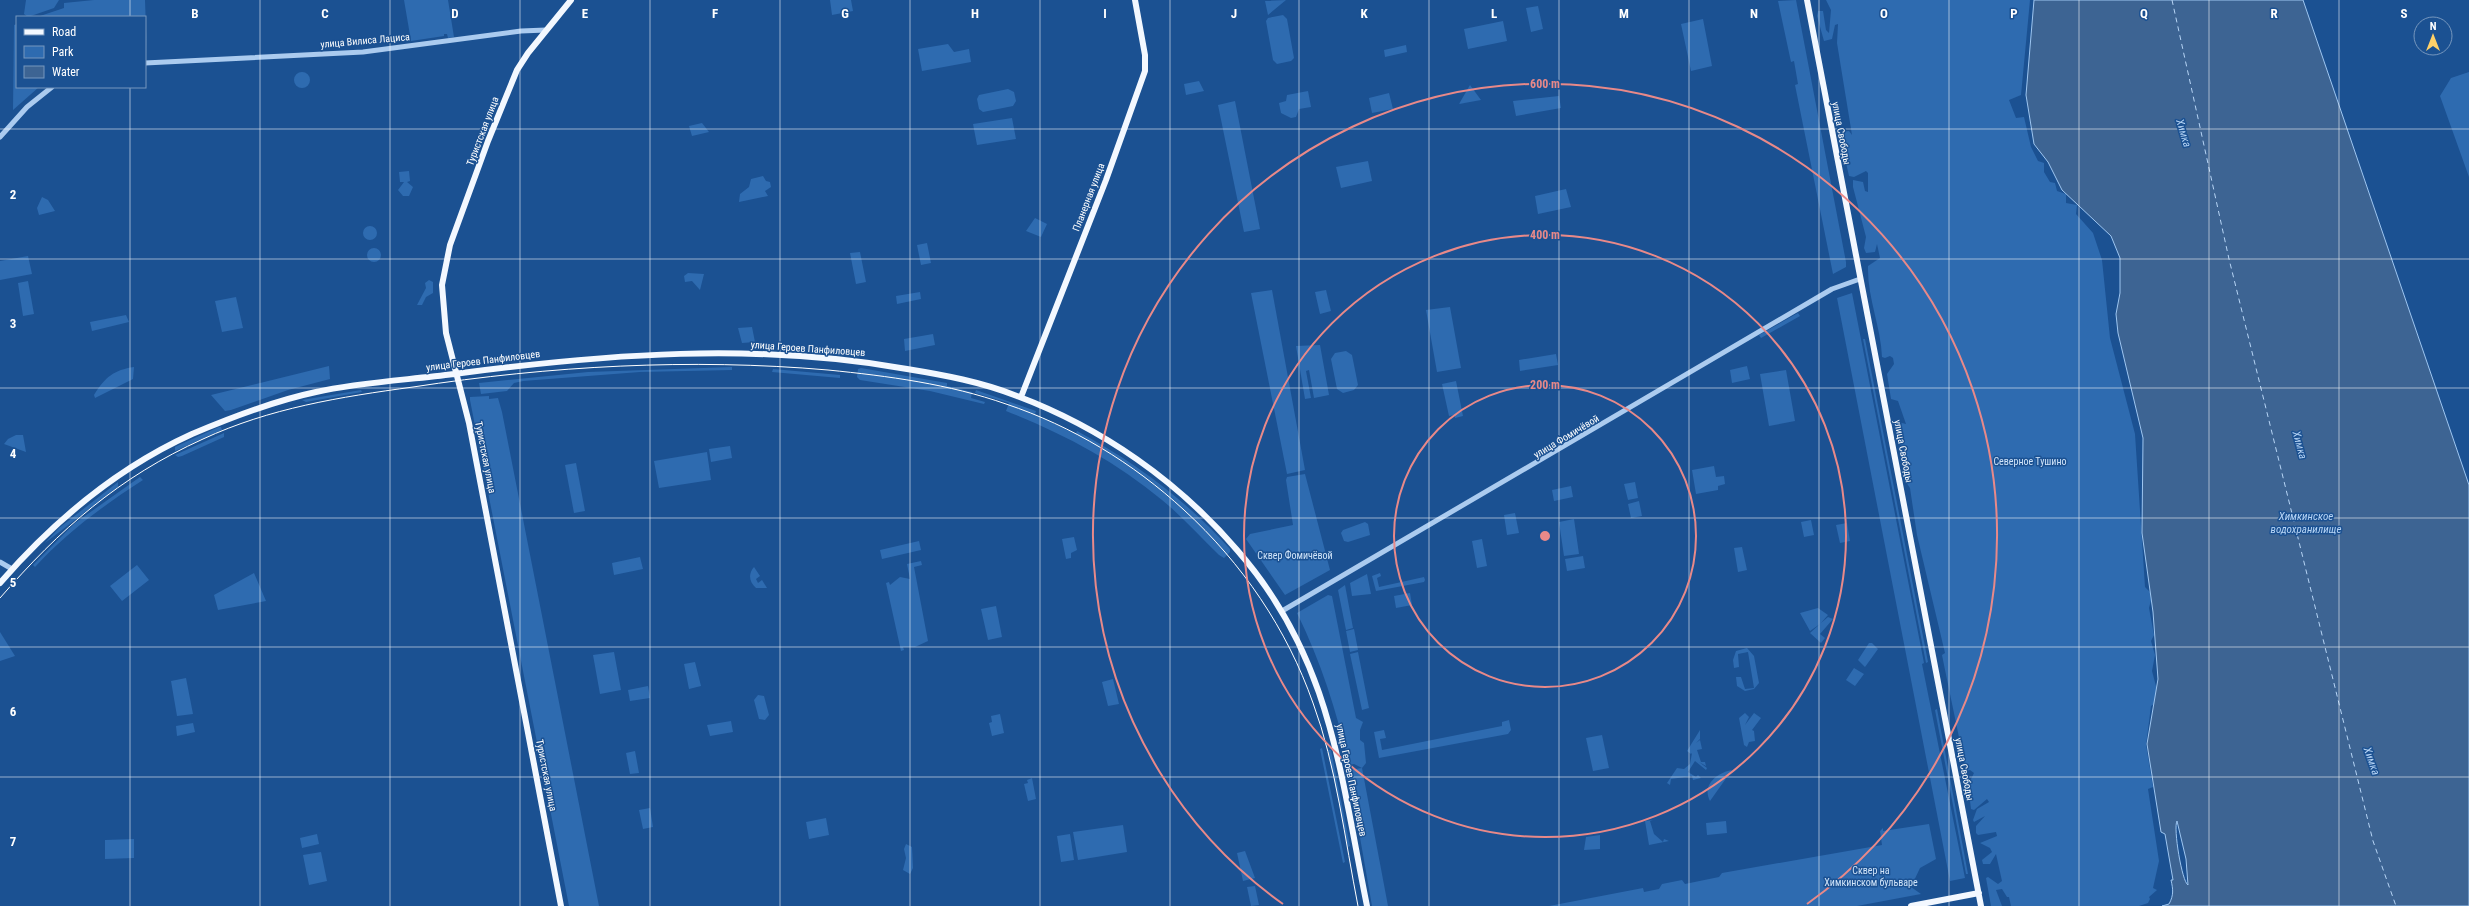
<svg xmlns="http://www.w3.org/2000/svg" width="2469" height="906" font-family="'Roboto Condensed',sans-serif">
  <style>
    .green { fill: #2e6bb0 }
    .water { fill: #3d6493; stroke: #9ec6f1; fill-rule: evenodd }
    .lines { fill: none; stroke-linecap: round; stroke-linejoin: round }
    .ferry { stroke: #b7d5f6; stroke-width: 1; stroke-dasharray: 5 4; stroke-linecap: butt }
    .minor { stroke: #abcbef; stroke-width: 5 }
    .major { stroke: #f3f8ff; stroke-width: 6 }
    .tram { stroke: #fff; stroke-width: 1 }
    .grid { fill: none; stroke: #fff; stroke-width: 1; stroke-opacity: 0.55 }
    .ring { fill: none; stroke: #e88989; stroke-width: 2 }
    .labels { text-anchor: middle; stroke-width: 3; stroke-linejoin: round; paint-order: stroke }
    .street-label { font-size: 10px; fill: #fff; stroke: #1b5192 }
    .park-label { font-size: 10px; fill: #d1e5fa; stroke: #1b5192 }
    .water-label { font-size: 11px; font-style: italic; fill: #b7d5f6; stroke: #1b5192 }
    .grid-label { font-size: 13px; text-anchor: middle; font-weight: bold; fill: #fff; stroke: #1b5192; stroke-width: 3; stroke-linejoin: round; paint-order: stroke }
    .centre { fill: #e88989; stroke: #1b5192; stroke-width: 2 }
    .ring-label { font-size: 12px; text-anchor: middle; font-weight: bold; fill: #e88989; stroke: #1b5192; stroke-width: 3; stroke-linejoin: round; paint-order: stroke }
  </style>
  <rect width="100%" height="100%" fill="#1b5192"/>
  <path class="green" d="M26,0H59L54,8L28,17L24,14Z
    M94,0H145L147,57L145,17H37L64,8V3Z
    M404,0H448L454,37L448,38L447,34H444V36L411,41Z
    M830,0H851L853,11L832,15Z
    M1286,0L1268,15L1265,1Z
    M1796,0L1846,262V267L1833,274L1795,85L1798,84L1794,61L1791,62L1778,1Z
    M1826,0H2030L2021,95L2009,100L2016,118L2024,117L2031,147L2038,161L2044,163V172L2050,182L2055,183L2057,191L2066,194V203L2077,205L2076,214L2093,233L2102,260L2110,338L2135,434L2145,587L2150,592L2151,600L2149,608L2154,635L2151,641L2155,655L2152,671L2157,690L2154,704L2151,706L2146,745L2153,787L2148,789L2159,861L2153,888L2157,890L2149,897L2150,899L2148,903L2139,906H2011L2009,897H2007L2002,889L1996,890L2002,906H1991L1986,878L1988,877L1998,884L2002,881L1996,854L1990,864H1983L1982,860L1992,852L1990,848L1980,843L1997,836L1996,832L1978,835L1976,833V826L1985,816L1974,822L1973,820L1977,809L1989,802L1987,799L1974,810L1971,809L1968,785L1974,773L1970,770L1966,771L1944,665L1942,655L1945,653L1917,535L1910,488L1906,482L1908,476L1896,426L1898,422L1906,424L1898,401L1891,399L1887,374L1894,364L1893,358L1890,356L1885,358L1882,357C1881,327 1867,297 1868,266L1880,258L1877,244L1875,252L1866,253L1864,248L1866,237L1853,187V180L1863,182L1865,191L1868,192V173L1866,171L1854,177L1849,176L1841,141V132L1849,131L1852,135L1837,43L1838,24L1835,25L1832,39L1824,41L1817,16L1818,11H1823L1826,30L1829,33L1831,10Z
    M1538,6L1543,29L1531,32L1526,8Z
    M1283,15L1287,19L1294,58L1291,61L1277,64L1273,60L1266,21L1268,18Z
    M1703,19L1712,66L1691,71L1681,24Z
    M1503,21L1507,41L1468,49L1464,29Z
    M17,24V87H39L13,110L14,25Z
    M948,44L954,52L969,49L971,62L922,71L918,49Z
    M1406,45L1407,52L1385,57L1384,50Z
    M294 80a8 8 0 1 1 16 0a8 8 0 1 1-16 0Z
    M2469,72V177L2440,96L2451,78Z
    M1199,81L1204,91L1186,95L1184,84Z
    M1470,85L1481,100L1459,104Z
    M1008,89L1014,92L1016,101L1013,106L983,112L979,109L977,99L979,95Z
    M1308,91L1311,107L1299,109L1296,117L1291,118L1281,113L1279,103L1286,101L1287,95Z
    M1389,93L1393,109L1372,113L1369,98Z
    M1559,96L1561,108L1516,116L1513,101Z
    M1235,101L1260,229L1244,232L1218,105Z
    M1012,118L1016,139L977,145L973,124Z
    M702,123L709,132L692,136L689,126Z
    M1368,161L1372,181L1341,188L1336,167Z
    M409,171L410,181L407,182L413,187L409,196H403L398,190L404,182H400L399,172Z
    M763,176L766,181L770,182L771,187L765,191L768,196L739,202L740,194L749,187L751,179Z
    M1566,189L1571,207L1538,214L1535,196Z
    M42,197L48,200L55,211L39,215L37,208Z
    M1035,218L1047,224L1041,237L1026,231Z
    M363 233a7 7 0 1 1 14 0a7 7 0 1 1-14 0Z
    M927,243L931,263L921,265L917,245Z
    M367 255a7 7 0 1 1 14 0a7 7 0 1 1-14 0Z
    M860,252L866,282L856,284L850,253Z
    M28,256L32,274L0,280V261Z
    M688,273L704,274L700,290L692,281L685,282L684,276Z
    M429,280L433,282V293L426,297L422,305H417L426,288L425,283Z
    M28,281L34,314L23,316L18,283Z
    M1272,290L1305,470L1287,474L1251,293Z
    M1326,290L1331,311L1320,314L1315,292Z
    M920,292L921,299L897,304L896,296Z
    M1852,293L1924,663L1922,664L1965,878L1950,881L1837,298Z
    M236,297L243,328L222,332L215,301Z
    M1450,307L1461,368L1437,372L1426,310Z
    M1798,313L1800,316L1761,338L1759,335Z
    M126,315L129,322L92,331L90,322Z
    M752,327L755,342L742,343L738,328Z
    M933,334L935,345L905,351L904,339Z
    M1863,339H1865L1928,662L1926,663Z
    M1320,345L1329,395L1314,398L1309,370L1306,371L1311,398L1305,399L1296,346Z
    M1346,351L1352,355L1358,385L1354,390L1343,393L1337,389L1331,359L1335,353Z
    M1556,354L1558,365L1520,371L1519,360Z
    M329,366L330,379L288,390L231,410L225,411L211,395Z
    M1747,366L1750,379L1732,383L1730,370Z
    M134,367L133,379L95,398L94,395C105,377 114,370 134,367Z
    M732,367V370L640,372L523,381L514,383L507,391L481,394L479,383L588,372Z
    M861,368L947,383V386L972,392L971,398L985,402L984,404L930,391L860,380L857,377L858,369Z
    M773,369L840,375V378L772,372Z
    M1786,370L1795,421L1769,426L1760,374Z
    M1456,381L1463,416L1455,418V415L1449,416L1442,384Z
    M361,390L362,392L306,402L302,400Z
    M976,390L1036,411L1035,414L1076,434L1077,431C1135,462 1186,500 1230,549V552L1224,558L1219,555C1200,537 1182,516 1162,500C1115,461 1062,433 1006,411L1009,403L975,393Z
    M489,396V399L498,398L502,412L599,906H569L470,400V397Z
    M219,427H221L222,430L175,451V447L179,445Z
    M224,433V437L182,456L178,457L175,455Z
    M16,435H23L26,452L4,444L8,439Z
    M730,446L732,458L711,462L709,449Z
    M707,452L711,480L659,488L654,461Z
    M576,463L585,511L574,513L565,465Z
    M1714,466L1716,477L1724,476L1725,484L1718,486V490L1696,494L1692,470Z
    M1305,474L1330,570L1285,595L1246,539L1250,534L1293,525L1286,480L1287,477Z
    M140,477L143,480C104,505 66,533 35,567L33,565L75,523Z
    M118,482V487L45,543L59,528Z
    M1635,482L1638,498L1628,500L1624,484Z
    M1571,486L1573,497L1554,501L1552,490Z
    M1639,501L1642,516L1631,518L1628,504Z
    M1515,513L1519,533L1507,535L1504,515Z
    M1574,519L1579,554L1564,556L1559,522Z
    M1811,520L1814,535L1804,537L1801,522Z
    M1365,522L1368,524L1370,535L1348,542L1344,541L1341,533L1343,530Z
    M1847,523L1850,541L1840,543L1836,525Z
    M1074,537L1077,550L1071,553V558L1066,559L1062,539Z
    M1482,539L1487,566L1477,568L1472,541Z
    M919,541L921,550L882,559L880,550Z
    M1742,547L1747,570L1738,572L1734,548Z
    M1583,556L1585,568L1567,571L1565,559Z
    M640,557L643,569L614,575L612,563Z
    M921,561L922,565L914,567L928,641L915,647H903L904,650L901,651L886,583L889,582L890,585L900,577L910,579L907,564Z
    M137,565L149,580L122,601L110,586Z
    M754,567L760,576L756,579L758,583L762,580L767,588H756C749,582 748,574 754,567Z
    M254,573L266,601L218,610L214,595Z
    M1380,573L1381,576L1377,578L1379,587L1424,577L1425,580L1424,582L1376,591L1372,576Z
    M1367,574L1371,594L1352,596L1350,583Z
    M1345,585L1353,628L1346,630L1338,590Z
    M1410,593L1412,605L1396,608L1394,596Z
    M1328,595L1332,596L1356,718L1363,722L1360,730V740L1364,743L1366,763L1362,768L1354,764L1349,765C1337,712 1321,662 1297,613Z
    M996,606L1002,637L988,640L981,609Z
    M1818,608L1828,615L1821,623L1828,617L1833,619L1820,634L1825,638L1821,643L1810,633L1820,624L1810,631L1800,613Z
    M1354,629L1358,650L1350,652L1346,631Z
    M0,632L15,656L0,661Z
    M1869,643H1872L1878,649L1865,667L1858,660Z
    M1747,648L1754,656L1759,683L1754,689L1745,691L1737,686L1736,677H1741L1745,689L1754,688L1748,652L1738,654L1739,667L1734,668L1733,660L1736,651Z
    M614,652L621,690L600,694L593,655Z
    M1358,652L1369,708L1362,710L1350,654Z
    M695,662L701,686L689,689L684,664Z
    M1854,668L1864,674L1855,686L1846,680Z
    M186,678L193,714L177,716L171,681Z
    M1113,679L1119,704L1108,706L1102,682Z
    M648,686L650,698L630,701L628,690Z
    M758,695L764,696L769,715L765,720L759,719L754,700Z
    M1937,709L1968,874H1966L1935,710Z
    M1745,713L1749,717L1745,725L1754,713L1761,718L1752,730L1754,731L1755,741L1749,742L1747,747L1744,745L1739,718Z
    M1000,714L1004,733L992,736L989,723L992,722L991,716Z
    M1509,720L1511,730L1508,734L1379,758L1374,732L1384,730L1386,738L1380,739L1382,750L1502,726V722Z
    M731,721L733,732L710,736L707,725Z
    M193,723L195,732L177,736L176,726Z
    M1700,730V739L1696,743L1700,740L1702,749L1697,750L1701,762H1705L1706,766L1699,762L1707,768L1706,770L1695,761L1688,772L1696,777L1698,775L1701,778L1693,780L1692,776L1671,779L1670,785L1667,783L1677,768L1684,769L1690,764L1692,753L1691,754L1687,751Z
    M1602,735L1609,768L1593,771L1586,738Z
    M1322,748L1345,862L1343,863L1320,749Z
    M1328,750H1331L1350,846L1348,847Z
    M635,751L639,773L630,774L626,753Z
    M1362,768L1388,906H1372L1351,786H1349L1347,775L1350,770Z
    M1732,770L1710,801C1701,784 1719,772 1732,770Z
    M1032,778L1036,799L1028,801L1024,784L1028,783L1027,780Z
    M650,808L653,827L643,829L639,810Z
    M826,818L829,835L809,839L806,822Z
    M1653,820L1650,821L1654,834L1663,842L1664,839L1669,841L1649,845L1645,821Z
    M1726,821L1727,833L1707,835L1706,823Z
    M1929,824L1936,859L1920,868L1911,887L1921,894L1857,906H1549L1643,888L1644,892L1659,889L1662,884L1682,880L1685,884L1719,877L1722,873L1882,845L1880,831L1883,828V831Z
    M1123,825L1127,852L1078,860L1073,832Z
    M317,834L319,844L302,848L300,838Z
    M1070,834L1074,860L1061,862L1057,836Z
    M1600,835V849L1584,850L1586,837Z
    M134,839V858L105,859V840Z
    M906,844L912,847L913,868L910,874L903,870L906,858L904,849Z
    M1245,851L1255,878L1243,881L1237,853Z
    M321,852L327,881L309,885L303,855Z
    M1255,886L1259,905L1251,906L1247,887Z"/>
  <path class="water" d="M2034,0H2303L2469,485V906H2162L2169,904C2174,895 2173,889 2171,880H2173L2165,834L2161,832L2147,744L2158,679L2153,612L2142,533L2143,438L2118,333L2116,314L2120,293V258L2111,236L2062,190L2048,162L2034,144L2026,95ZM2177,821L2186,859L2188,885C2182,882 2173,828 2177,821Z"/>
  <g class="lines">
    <path class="ferry" d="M2172,0L2229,259L2373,841L2396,906"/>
    <path class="minor" d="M145,63L363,52L521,31L546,30
      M0,137L27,107L52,87
      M0,562L12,569
      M1282,611L1832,289L1860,279"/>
    <path class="major" d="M1807,0L1981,906
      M1021,397L1106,180L1145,71V55L1135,0
      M0,583C53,522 117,468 192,434C232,417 273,401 316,392C361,382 408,380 454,374C605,354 756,342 907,369C944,375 982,382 1017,396C1102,428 1178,481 1237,550C1331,657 1340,773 1367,906
      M561,906L469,423L446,333L442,285L450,245L488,141L517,70L528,53L571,0
      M1911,906L1979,893"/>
    <path class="tram" d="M0,598C60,529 119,477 203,439C270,408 340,397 413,387C550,366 690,358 828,370C888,376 949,384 1006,404C1072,426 1133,463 1184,510C1242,563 1287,629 1313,703C1336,765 1345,840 1358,906"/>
  </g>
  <path class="grid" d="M130,0V17M260,0V906M390,0V906M520,0V906M650,0V906M780,0V906M910,0V906M1040,0V906M1170,0V906M1299,0V906M1429,0V906M1559,0V906M1689,0V906M1819,0V906M1949,0V906M2079,0V906M2209,0V906M2339,0V906M130,87V906M0,129H2469M0,259H2469M0,388H2469M0,518H2469M0,647H2469M0,777H2469"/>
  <g class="ring">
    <circle cx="1545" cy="536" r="151"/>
    <circle cx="1545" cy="536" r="301"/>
    <path d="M1283 904A452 452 0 1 1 1807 904"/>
  </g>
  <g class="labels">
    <g class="street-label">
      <text transform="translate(365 40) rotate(-5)" y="4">улица Вилиса Лациса</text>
      <text transform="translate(482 131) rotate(-69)" y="4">Туристская улица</text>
      <text transform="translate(1842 133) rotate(79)" y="4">улица Свободы</text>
      <text transform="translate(1088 197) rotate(-69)" y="4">Планерная улица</text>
      <text transform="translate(808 348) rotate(4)" y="4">улица Героев Панфиловцев</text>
      <text transform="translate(483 360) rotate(-7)" y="4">улица Героев Панфиловцев</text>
      <text transform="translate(1566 436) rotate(-31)" y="4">улица Фомичёвой</text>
      <text transform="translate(1904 451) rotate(79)" y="4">улица Свободы</text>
      <text transform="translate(486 457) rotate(79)" y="4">Туристская улица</text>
      <text transform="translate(1965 769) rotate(79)" y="4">улица Свободы</text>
      <text transform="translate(547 775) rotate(79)" y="4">Туристская улица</text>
      <text transform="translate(1352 780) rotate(78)" y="4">улица Героев Панфиловцев</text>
    </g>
    <g class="park-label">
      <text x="2030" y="465">Северное Тушино</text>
      <text x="1295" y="559">Сквер Фомичёвой</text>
      <text x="1871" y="874">Сквер на<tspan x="1871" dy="12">Химкинском бульваре</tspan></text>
    </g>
    <g class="water-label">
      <text transform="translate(2184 133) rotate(73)" y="4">Химка</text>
      <text transform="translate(2300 445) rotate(75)" y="4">Химка</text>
      <text x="2306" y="520">Химкинское<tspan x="2306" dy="13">водохранилище</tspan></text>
      <text transform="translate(2372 761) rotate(71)" y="4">Химка</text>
    </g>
  </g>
  <g class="grid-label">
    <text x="195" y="18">B</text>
    <text x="325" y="18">C</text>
    <text x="455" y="18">D</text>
    <text x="585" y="18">E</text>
    <text x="715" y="18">F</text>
    <text x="845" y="18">G</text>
    <text x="975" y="18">H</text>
    <text x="1105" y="18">I</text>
    <text x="1234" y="18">J</text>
    <text x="1364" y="18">K</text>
    <text x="1494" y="18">L</text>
    <text x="1624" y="18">M</text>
    <text x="1754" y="18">N</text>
    <text x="1884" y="18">O</text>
    <text x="2014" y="18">P</text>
    <text x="2144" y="18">Q</text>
    <text x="2274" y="18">R</text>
    <text x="2404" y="18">S</text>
    <text x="13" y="199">2</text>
    <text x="13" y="328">3</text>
    <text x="13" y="458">4</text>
    <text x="13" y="587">5</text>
    <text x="13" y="716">6</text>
    <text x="13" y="846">7</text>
  </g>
  <circle cx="1545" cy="536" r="6" class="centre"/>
  <g class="ring-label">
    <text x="1545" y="88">600 m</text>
    <text x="1545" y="239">400 m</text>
    <text x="1545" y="389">200 m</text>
  </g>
  <rect x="16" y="16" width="130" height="72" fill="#1b5192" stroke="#7697be"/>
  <rect x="24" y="29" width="20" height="6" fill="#f3f8ff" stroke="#7697be"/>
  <text x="52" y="36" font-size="12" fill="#ffffff">Road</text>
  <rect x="24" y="46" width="20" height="12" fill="#2e6bb0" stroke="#7697be"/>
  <text x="52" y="56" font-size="12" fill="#ffffff">Park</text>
  <rect x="24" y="66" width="20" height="12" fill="#3d6493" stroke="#7697be"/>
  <text x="52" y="76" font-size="12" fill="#ffffff">Water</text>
  <g transform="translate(2433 36)"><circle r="19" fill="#1b5192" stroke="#7697be"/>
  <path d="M0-3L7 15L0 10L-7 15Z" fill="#ffd169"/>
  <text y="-6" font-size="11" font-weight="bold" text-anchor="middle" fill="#ffffff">N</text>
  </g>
</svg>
